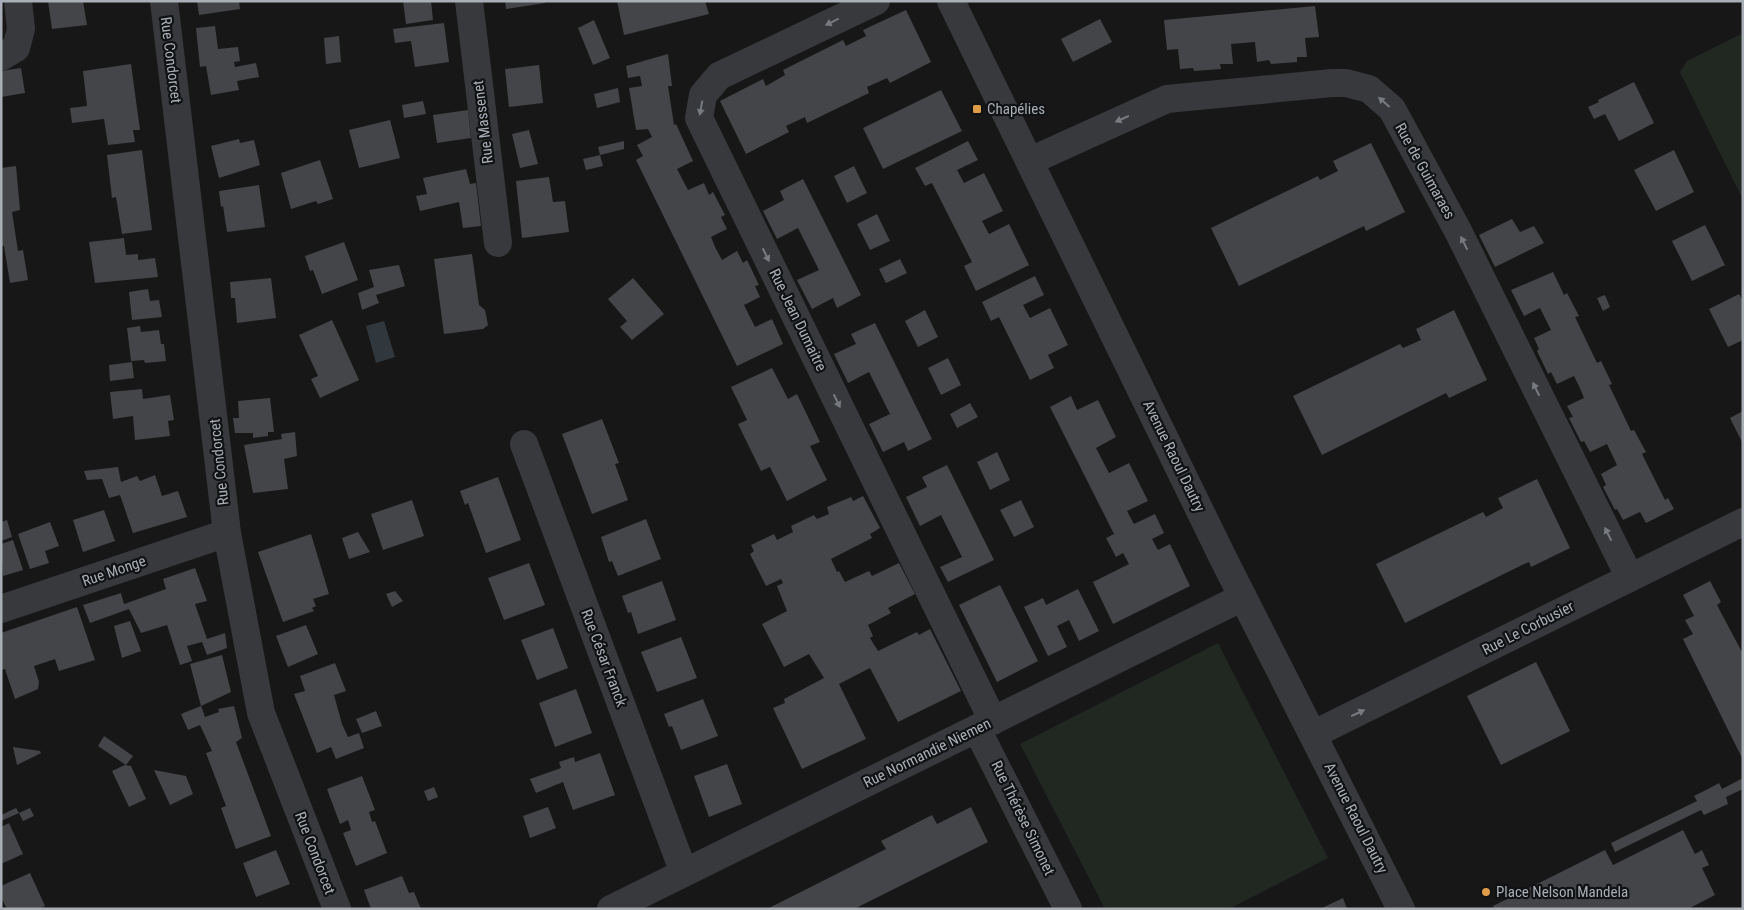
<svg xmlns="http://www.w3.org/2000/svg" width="1744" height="910" font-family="'Roboto Condensed',sans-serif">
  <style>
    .green { fill: #212821 }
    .water { fill: #30383d }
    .building { fill: #444548 }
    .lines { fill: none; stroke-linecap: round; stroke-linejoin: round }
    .street { stroke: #38393d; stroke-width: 28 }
    .oneway { fill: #777a80 }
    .poi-dot { fill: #df9c48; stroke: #111213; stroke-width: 2 }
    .labels { text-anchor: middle; stroke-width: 4.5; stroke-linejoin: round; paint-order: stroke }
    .street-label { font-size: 15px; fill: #aaafb7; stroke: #111213 }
    .poi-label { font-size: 15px; fill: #aaafb7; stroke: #111213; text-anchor: start }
  </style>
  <rect width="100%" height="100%" fill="#171718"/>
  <path class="green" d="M1743,33V200L1680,72L1687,61Z
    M1218,643L1328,858L1229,909H1105L1020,744Z"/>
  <path class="water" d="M384,321L395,357L376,363L366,326Z"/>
  <path class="building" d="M48,1H83L87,25L52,29Z
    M197,1H239L240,9L199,15Z
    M403,1H431L433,20L406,24Z
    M505,1H545V3L506,9Z
    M617,1H705L709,14L624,35Z
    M1315,6L1319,37L1305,38L1307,57H1297V62L1271,64L1269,60L1257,62L1255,42L1231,44L1233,64H1220L1221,69L1194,71L1193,68L1180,69L1178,49L1167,50L1164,20Z
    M906,10L931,62L890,83L887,78L867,87L869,93L807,123L805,117L786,126L789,132L746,154L720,101L763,79L766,86L785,75L783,70L843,40L846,46L866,36L863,30Z
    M1100,19L1112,42L1073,62L1061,39Z
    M594,20L610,58L593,65L578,28Z
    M444,23L449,62L415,67L411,41L395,43L393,29Z
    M215,26L218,49L238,47L240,61L234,62L235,67L256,63L259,77L237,81L239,90L211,95L206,66L200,67L196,28Z
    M339,36L341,62L326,64L324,38Z
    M668,54L672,86H668L674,125L676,124L693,161L677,169L688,190L704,183L709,195L713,192L725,215L721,217L727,229L711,237L716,249L722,260L737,251L743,263L747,260L759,285L755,286L760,297L744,305L755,327L772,319L783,344L737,366L636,160L643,156L637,145L652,137L648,129L636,130L629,88L642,86L640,76L628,78L626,66Z
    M131,64L140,130H133L135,142L108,145L104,119L72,123L70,108L87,106L83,71Z
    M539,65L543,103L509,107L505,69Z
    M21,68L25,93L1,97V71Z
    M1634,82L1654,123L1619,141L1605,114L1594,119L1588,107L1599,102L1598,100Z
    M618,88L620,102L597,108L594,94Z
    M941,90L962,131L883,169L863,128Z
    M423,101L426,114L404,118L402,105Z
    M468,110L471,138L437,143L433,115Z
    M390,120L400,158L359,168L349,130Z
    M529,130L538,164L520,168L512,134Z
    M239,139L240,143L254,140L260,165L219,178L211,146Z
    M624,141V149L600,155L598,147Z
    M968,141L978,160L957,170L964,183L984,173L1003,211L982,221L989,234L1009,224L1029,265L976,291L964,266L972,262L932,183L925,186L915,168Z
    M1371,143L1405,212L1366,231L1364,226L1239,286L1211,228L1318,176L1320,180L1338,171L1333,161Z
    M142,150L152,230L122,234L116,197L112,198L107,155Z
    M1674,150L1694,192L1656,211L1634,170Z
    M600,155L603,166L586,170L583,159Z
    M320,160L333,199L318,204L316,201L291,209L281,173Z
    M16,166L20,210L12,212L18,251L23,250L28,280L10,283L4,246H1V168Z
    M854,166L867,193L847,203L834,176Z
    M466,169L470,184L476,183L481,226L463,228L459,202L420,211L416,196L427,194L423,178Z
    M549,177L553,202L565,201L569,232L522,238L516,181Z
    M803,179L861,295L837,308L833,298L812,309L797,280L819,270L798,228L777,239L763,211L784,200L780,191Z
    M259,185L265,227L227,232L223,206L221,207L219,191Z
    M877,214L890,241L870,250L857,224Z
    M1512,219L1520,232L1534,226L1544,243L1495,267L1479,235Z
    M1705,225L1725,265L1692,281L1672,241Z
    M124,238L126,255L138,254V260L155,258L158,277L95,283L89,242Z
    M344,242L358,280L322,294L313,270L310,271L305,256Z
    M472,254L479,305L485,310L488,325L483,329L444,334L434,259Z
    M900,259L907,273L886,283L879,269Z
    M399,265L405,286L376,295L379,303L362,310L358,293L374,287L369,270Z
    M1553,272L1564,295L1567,293L1579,316L1575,317L1597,363L1601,361L1612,384L1609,385L1631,431L1634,430L1646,452L1642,454L1665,500L1668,498L1674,509L1646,523L1640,512L1623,520L1617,509L1615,510L1603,487L1606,485L1601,474L1617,465L1607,444L1590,452L1584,441L1581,442L1569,418L1573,417L1567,406L1584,398L1579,386L1574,376L1557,384L1551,372L1548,374L1537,351L1539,349L1534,338L1551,330L1540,308L1524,316L1511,290Z
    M1035,276L1044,295L1023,305L1030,318L1050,308L1068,345L1048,355L1054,368L1030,380L999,317L991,321L982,302Z
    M271,278L276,318L237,323L235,298H231L230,282Z
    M633,278L664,314L632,340L620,327L627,321L608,299Z
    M148,289L150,301L159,300L162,317L132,320L129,292Z
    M1739,294L1743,301V340L1728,347L1709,309Z
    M1605,295L1610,307L1603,311L1597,298Z
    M925,310L938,337L918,347L905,321Z
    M1454,310L1487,380L1449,398L1446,393L1322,455L1293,396L1400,344L1403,348L1421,340L1416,329Z
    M332,320L359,380L320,398L311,379L318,376L299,335Z
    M875,323L932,439L908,451L904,442L883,452L869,424L890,414L869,372L848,383L834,354L856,344L851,334Z
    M140,326L141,332L159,330L161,344H164L166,361L145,363L144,360L131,361L127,328Z
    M948,358L961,385L941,395L928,368Z
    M132,362L134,378L110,381L109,365Z
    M772,368L788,399L797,394L820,442L810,446L827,480L787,501L770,467L761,471L738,424L747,420L731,387Z
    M142,389L143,399L170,395L174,420L168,421L170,436L135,440L133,416L113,419L110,392Z
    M1071,396L1077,410L1098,400L1116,437L1096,448L1109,473L1129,463L1148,501L1127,511L1134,524L1155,514L1164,533L1152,539L1158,550L1170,544L1190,586L1113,624L1093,582L1129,564L1123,553L1116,557L1106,538L1114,534L1050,407Z
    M270,398L274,432H268V436L253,438V433H235L233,418H239L238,401Z
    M970,403L978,417L957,428L950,414Z
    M1743,411V444L1730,418Z
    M602,419L619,463L615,464L628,500L592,514L562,434Z
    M295,432L297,456L284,459L288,489L253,493L244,445L282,439L281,434Z
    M997,452L1010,480L990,490L977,462Z
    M947,465L994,560L948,582L940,567L962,557L941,515L920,526L906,497L927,487L922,477Z
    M118,467L121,482L137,476L140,481L155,475L162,496L178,491L187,517L133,533L120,495L109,498L102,479L87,480L84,471Z
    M498,477L521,540L486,553L468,503L465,505L460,491Z
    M1537,479L1570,548L1531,567L1529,562L1520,566L1405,623L1376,564L1483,512L1486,517L1503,508L1498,498Z
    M863,496L880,528L870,534L872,538L831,559L837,572L839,571L845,582L869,571L872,576L899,563L915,594L888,608L891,613L868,625L873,636L870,638L878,651L917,632L919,635L930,629L961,691L898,722L870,668L839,684L866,739L802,769L773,708L785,703L784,699L824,678L809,654L784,667L762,624L787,611L777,586L783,583L781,579L766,586L750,554L754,551L751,545L774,534L777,540L793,532L791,526L814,515L817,519L829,514L827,507L851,497L853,501Z
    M412,500L424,536L383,550L371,514Z
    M1021,500L1034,527L1014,537L1000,510Z
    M104,510L115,541L83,552L73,520Z
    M646,519L661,559L618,576L612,561L609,562L601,537Z
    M7,520L12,537L1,541V522Z
    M50,522L59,546L45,551L49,563L30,569L18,534Z
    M358,532L370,552L349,559L342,538Z
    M311,534L329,594L313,599L316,606L312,608L314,611L283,622L258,552Z
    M13,540L23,570L3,576L1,544Z
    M529,563L545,605L504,620L488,578Z
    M195,568L207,601L195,604L207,639L225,633L227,648L207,655L202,642L187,646L192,661L180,665L167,625L141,633L129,609L90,623L83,605L121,593L124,604L127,603L166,589L163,579Z
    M662,581L676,620L638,634L631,612L628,613L622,596Z
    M1710,581L1721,602L1717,605L1743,654V760L1683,639L1693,634L1685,620L1694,616L1683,595Z
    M1000,585L1038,661L997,682L959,605Z
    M1078,589L1099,631L1079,641L1069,620L1057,626L1067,647L1048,656L1024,607L1043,598L1046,605Z
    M395,591L403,601L392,607L386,594Z
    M77,607L95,660L59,671L55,659L34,666L39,682L38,689L15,699L5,669L1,670V633Z
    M130,621L141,651L122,658L114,626Z
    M306,625L318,654L288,667L276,636Z
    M553,628L568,668L537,680L521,640Z
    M681,637L697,678L657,692L641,652Z
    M222,655L231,692L201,706L190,664Z
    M1536,662L1570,731L1501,765L1467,696Z
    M335,663L346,691L334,695L342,724L348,737L359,733L364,748L336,759L331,747L317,753L294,694L305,691L300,676Z
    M576,689L592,733L555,747L539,703Z
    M703,699L718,736L681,750L672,726L669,727L664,714Z
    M201,706L205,717L219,712L218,709L234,706L242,738L236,742L271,836L236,849L221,808L226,806L206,753L212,751L200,725L188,730L181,714Z
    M376,711L382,726L362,733L356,719Z
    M104,736L133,756L126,765L98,746Z
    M13,747L40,751L41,753L17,765Z
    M600,753L615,795L573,810L563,782L536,793L530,779L561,768L559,762L574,757L575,762Z
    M727,764L742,804L709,817L694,776Z
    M125,765L131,766L146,799L129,807L112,771Z
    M154,770L186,776L193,794L170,805Z
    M362,776L375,810L369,812L372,822L375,821L387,853L356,866L343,833L351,830L348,820L340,824L327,789Z
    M1743,778V789L1726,797L1728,804L1704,815L1701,810L1615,852L1611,843L1697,801L1694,796L1708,789L1719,783L1722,789Z
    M434,787L438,797L428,801L424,791Z
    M548,807L556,828L530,838L523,816Z
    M971,807L988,842L854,909H767L886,849L881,841L932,815L937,824Z
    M16,808L19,813L1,821V815Z
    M30,808L34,816L23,821L19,813Z
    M9,823L23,854L1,864V827Z
    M1683,830L1695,854L1702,850L1709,865L1702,868L1715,895L1688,909H1494L1493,906L1605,850L1613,865Z
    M276,850L290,884L256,897L243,863Z
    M30,873L45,906L39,909H7L1,897V886Z
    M402,876L409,893L414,892L421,909H371L364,890Z
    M1343,898L1347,909H1320Z"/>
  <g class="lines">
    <path class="street" d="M164,1L227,533L261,713L337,909
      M469,1L498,243
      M876,1L719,76L703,95L699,118L993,721
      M951,1L1224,560L1401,909
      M1,57L16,48L21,29L18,1
      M1030,161L1167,99L1332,83H1346L1369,89L1392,109L1458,231L1630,578
      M524,444L684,873
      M1,609L227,533
      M977,729L1068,909
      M1314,734L1743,522
      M611,909L1243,597"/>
  </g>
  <defs><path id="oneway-solid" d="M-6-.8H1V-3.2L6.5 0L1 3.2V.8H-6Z" transform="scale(1.25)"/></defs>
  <g class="oneway">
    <use href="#oneway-solid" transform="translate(832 22) rotate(154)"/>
    <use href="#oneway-solid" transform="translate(1384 102) rotate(-139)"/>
    <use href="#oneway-solid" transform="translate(701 108) rotate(100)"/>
    <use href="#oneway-solid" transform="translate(1122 119) rotate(156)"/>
    <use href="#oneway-solid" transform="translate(1464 243) rotate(-116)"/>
    <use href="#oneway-solid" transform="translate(766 255) rotate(64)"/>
    <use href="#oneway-solid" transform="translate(1536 389) rotate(-116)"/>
    <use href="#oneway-solid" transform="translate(837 401) rotate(64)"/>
    <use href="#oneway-solid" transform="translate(1608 534) rotate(-116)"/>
    <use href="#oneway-solid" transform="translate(1358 713) rotate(-25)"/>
  </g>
  <g class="poi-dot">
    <rect x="972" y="104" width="10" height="10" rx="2.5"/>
    <circle cx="1486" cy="892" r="5"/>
  </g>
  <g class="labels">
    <g class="street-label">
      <text transform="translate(171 60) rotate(83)" y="5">Rue Condorcet</text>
      <text transform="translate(483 122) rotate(-97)" y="5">Rue Massenet</text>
      <text transform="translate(1425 171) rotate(61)" y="5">Rue de Guimaraes</text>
      <text transform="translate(798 320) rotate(64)" y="5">Rue Jean Dumaitre</text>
      <text transform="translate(1174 456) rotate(64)" y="5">Avenue Raoul Dautry</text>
      <text transform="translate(219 462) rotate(-96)" y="5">Rue Condorcet</text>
      <text transform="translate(114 571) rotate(-19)" y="5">Rue Monge</text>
      <text transform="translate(1528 628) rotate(-27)" y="5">Rue Le Corbusier</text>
      <text transform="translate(604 658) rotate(69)" y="5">Rue César Franck</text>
      <text transform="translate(927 753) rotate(-26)" y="5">Rue Normandie Niemen</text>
      <text transform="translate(1023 818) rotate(64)" y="5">Rue Thérèse Simonet</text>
      <text transform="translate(1356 818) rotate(63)" y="5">Avenue Raoul Dautry</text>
      <text transform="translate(315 853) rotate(69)" y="5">Rue Condorcet</text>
    </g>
    <g class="poi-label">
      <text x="987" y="114">Chapélies</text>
      <text x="1496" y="897">Place Nelson Mandela</text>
    </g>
  </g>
  <rect width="1744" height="910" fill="none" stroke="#aaafb7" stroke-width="5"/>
</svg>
